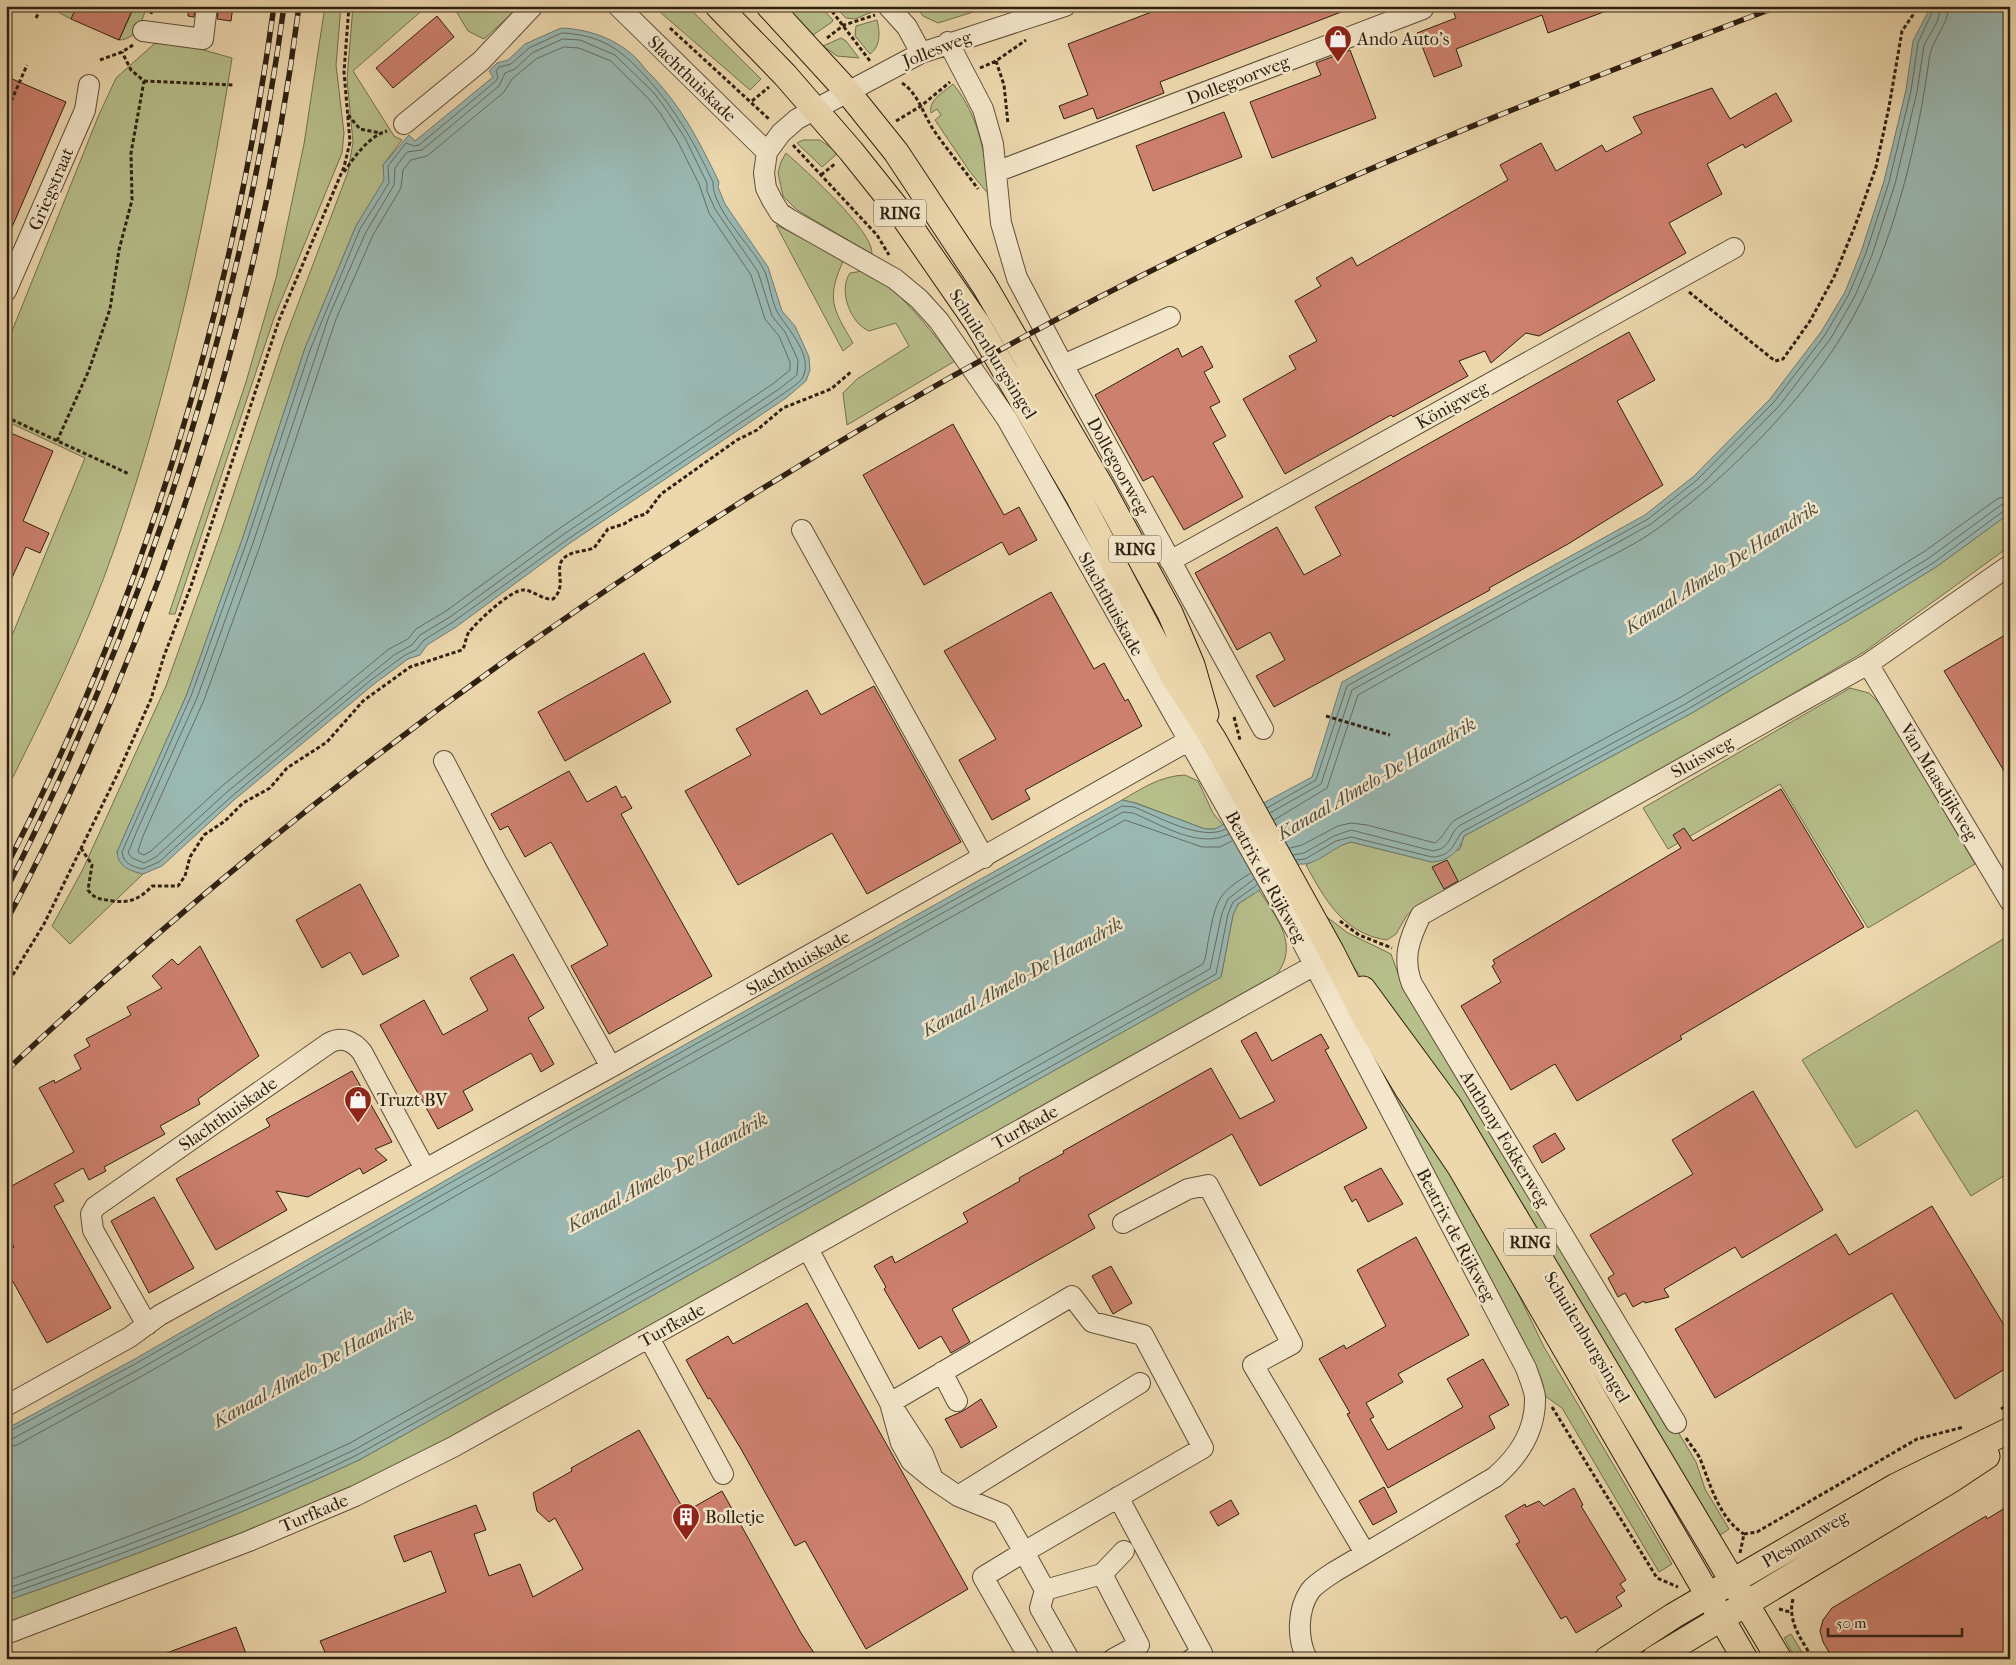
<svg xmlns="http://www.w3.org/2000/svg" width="2016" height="1665" font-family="'IM FELL French Canon',serif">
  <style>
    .green { fill: #b7bf8b; stroke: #72704e }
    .water { fill: #9ab8b2; stroke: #6f7b72 }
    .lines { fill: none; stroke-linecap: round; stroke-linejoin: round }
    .shore { stroke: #646c62; stroke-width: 1 }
    .building { fill: #cd806e; stroke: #2e2011 }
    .minor-casing { stroke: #5e4e38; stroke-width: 22 }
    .major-casing { stroke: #2e2011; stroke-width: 27 }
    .path { stroke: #2e2011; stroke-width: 3; stroke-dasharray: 4 2.5; stroke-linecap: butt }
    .minor { stroke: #f3e6ca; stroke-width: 20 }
    .major { stroke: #edd8ae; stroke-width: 25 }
    .rail-casing { stroke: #2e2011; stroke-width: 5.5 }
    .rail { stroke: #f3e6ca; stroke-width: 4; stroke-dasharray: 11; stroke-linecap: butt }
    .labels { text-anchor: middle; stroke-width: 5; stroke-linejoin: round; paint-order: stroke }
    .shield { fill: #f3e6ca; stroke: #695b48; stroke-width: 1 }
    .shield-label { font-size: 16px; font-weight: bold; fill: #2e2011 }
    .poi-label { font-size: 18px; fill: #2e2011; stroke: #f3e6ca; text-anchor: start }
    .street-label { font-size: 18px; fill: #2e2011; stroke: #f3e6ca }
    .water-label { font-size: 19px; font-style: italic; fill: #4e4e41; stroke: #f3e6ca }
  </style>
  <rect width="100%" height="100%" fill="#edd8ae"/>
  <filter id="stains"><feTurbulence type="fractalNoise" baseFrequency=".004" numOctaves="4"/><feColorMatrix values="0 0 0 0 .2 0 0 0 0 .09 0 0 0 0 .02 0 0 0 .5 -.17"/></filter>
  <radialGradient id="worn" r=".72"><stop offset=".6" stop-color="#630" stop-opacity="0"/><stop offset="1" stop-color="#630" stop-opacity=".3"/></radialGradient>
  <path class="green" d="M46,6H77L71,19Z
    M126,6H147C141,22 138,39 119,40L133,10Z
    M325,6H341L336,65L344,133L342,153L274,318L175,614H169L246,382L276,278L304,144Z
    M353,6H427L353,71L394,136L402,140L383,165L385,180L356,226L305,348L242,540L187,694L117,852C118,866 131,871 143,874L70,944L52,926L83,869L166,686L221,532L284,341L348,172L353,142L347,79Z
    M453,6H520L484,39L468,31Z
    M653,6H687L761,79L750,90Z
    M784,6H820L833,20L832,22L813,35Z
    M834,6H867L872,12L855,19L846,18Z
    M919,6H989V7L938,23L923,16L916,7Z
    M877,20C880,32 881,46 870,54L855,36L856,26Z
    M841,38L846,41L859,58L837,56L823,46Z
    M168,40L232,58C206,224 170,388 115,547C86,631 46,711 6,791V650L85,458L6,421V346L98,117L116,78L154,44Z
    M953,84C980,117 985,155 990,196L970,172L935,120L941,115L937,109L931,113C928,100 944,92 953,84Z
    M803,140H820L838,153L822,167L797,143Z
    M786,153C804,169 874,231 872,254L797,210L783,196L778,173L781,162Z
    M776,225L844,259C826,299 832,307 853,343L843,351Z
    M863,271C893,280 935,336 955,361L847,425L843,393L857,379L909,346L896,323L869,331C850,323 838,290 850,273Z
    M2010,513V546L1864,652L1602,806L1420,905L1407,915L1396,934L1387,940C1344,934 1325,900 1306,865L1339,846L1351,842L1432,862L1460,849L1464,836L1690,714L1879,602L1936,567Z
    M1850,688L1869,693L1883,707L1975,864L1868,928L1780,784L1668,849L1643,808Z
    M1185,775L1198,781L1213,813L1223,825L1215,829H1205L1136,803L1122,800C1143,788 1160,776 1185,775Z
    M1259,890C1279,922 1303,949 1270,982L453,1437L327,1499L240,1536L6,1625V1601C126,1559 244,1514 359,1460L1221,977L1233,915L1238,904Z
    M1323,914L1348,933L1391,954L1401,982L1667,1429L1674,1425L1696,1462L1705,1489L1729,1529L1716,1538L1425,1061L1355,969Z
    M2010,935V1172L1971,1196L1917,1110L1856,1148L1802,1060Z
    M1334,986L1498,1252L1544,1347L1672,1564L1659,1572L1562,1408L1545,1396L1542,1381Z
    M1791,1634L1806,1659H1796L1784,1638Z"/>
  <path class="water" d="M1931,6H2010V513L1936,567L1879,602L1690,714L1464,836C1460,851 1449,861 1432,862L1351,842C1334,846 1316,866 1300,864L1238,904L1233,915L1221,977L359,1460C244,1514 126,1559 6,1601V1429L133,1360L563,1113L1122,800L1135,803L1205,829H1215L1312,777L1342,682L1645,515L1694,476L1770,399L1821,332L1845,292L1861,252L1884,181L1906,90L1913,41Z
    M561,28C589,29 617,39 637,59C642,64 646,71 652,76C682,107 700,143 719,182L718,187L725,204L768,267L782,311L795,326L809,357L810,370L806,381L786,398L570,543L456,627L427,645L420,655L408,659L374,684L298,747L234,800L162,866L143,874C130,871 118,867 117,852L187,694L242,540L305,348L356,226L384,180L383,165L409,135L415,141L493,77L489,71L497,63L508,60L525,44Z"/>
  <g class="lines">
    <path class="shore" d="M562,33C603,35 621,50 647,78C676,110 695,144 713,182C712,209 750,244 763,268C770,281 771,303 779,315C789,330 813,356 803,377C799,384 789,389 783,394L568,539L453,622L424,640L416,650L405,655L371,680L295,743L231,797L159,862L143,869C134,867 123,864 122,852L191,696L247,541L310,350L360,229L389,183L388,166L406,143L414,146L419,145L496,81L498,77L496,71L499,67L511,64L529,48Z
      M563,39L580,40L615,55L654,93L666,109L685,138L707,183V191L715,209L758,272L772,316L785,332L798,360L797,375L779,389L564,534L450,617L420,635L412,645L394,655L227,792L156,857L144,863L132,858L128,853L136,833L197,698L253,543L329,316L366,232L394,185L395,168L407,152L422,150L499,86L505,73L515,69L532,53Z
      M564,47L579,48L611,61L648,98L660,113L678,142L699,184L709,213L751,275L765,319L779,336L790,362V370L774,383L560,528L446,611L416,629L408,639L389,649L222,786L151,851L144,855L139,853L138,851L143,836L204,700L260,546L336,319L373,235L401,188L403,170L411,160L427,156L504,92L512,79L536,59Z
      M1267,808L1316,780L1347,686L1648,519L1697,480L1774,402L1825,335L1849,294L1866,253L1889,182L1911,91L1918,43L1935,6
      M1270,813L1321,784L1352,690L1651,524L1702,484L1779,406L1831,338L1855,296L1872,255L1895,184L1917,92L1924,45L1937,22L1942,6
      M1274,820L1327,788L1358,695C1428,655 1498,617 1568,578C1597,562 1631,548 1657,529C1733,473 1820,386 1862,300C1896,231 1919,136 1929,60C1931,40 1948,26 1949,6
      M1290,848L1302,845L1338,826L1351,823L1367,825L1435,843C1445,836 1446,827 1455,820L1681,697L1869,586L1925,551L1997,499L2010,495
      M1293,855L1304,853L1334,836L1351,830L1433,851C1452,848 1448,835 1459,826L1685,704L1873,592L1929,558L2001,505L2010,503
      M1296,860L1305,859L1336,841L1351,837L1432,857C1453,856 1453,843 1462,832L1688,709L1876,598L1933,563L2005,510L2010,509
      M6,1433L135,1364L565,1117L1122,806L1134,807C1159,817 1202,842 1226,829
      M6,1440L14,1438L138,1370L568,1123L1123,812L1133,813C1160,824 1200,850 1229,834
      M6,1447L17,1445L142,1376L572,1129L1125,820L1202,847H1220L1232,841
      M6,1581C123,1540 238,1496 350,1443L1203,964C1206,958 1207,949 1208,942C1216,903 1215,894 1251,873
      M6,1589C124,1547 241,1504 354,1450L1210,969L1222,913L1228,899L1254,879
      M6,1595C125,1553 243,1510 357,1455L1216,974L1228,914L1233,902L1257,885"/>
  </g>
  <path class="building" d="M77,6H134L119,40L71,19Z
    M188,6H195L194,17L188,16Z
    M219,6H233L231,21L217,19Z
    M1167,6H1354V7L1160,82L1164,93L1097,119L1093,108L1064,119L1059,106L1088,95L1068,44Z
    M1451,6H1614V8L1548,33L1542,15L1456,49L1462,66L1434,77L1417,33L1456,18Z
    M437,16L454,37L393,88L376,68Z
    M1350,50L1376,118L1272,158L1250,102L1321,75L1316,63Z
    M10,78L66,102L6,241V87Z
    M1712,88L1730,119L1776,93L1792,121L1745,148L1743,144L1707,164L1722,194L1669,223L1686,253L1539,336L1526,333L1491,363L1485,351L1459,361L1468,376L1393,417L1391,415L1285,474L1243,399L1296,369L1289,356L1317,341L1295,301L1321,286L1316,278L1352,257L1357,266L1508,180L1500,165L1541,143L1556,171L1602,145L1606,152L1642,133L1633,117Z
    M1224,112L1242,157L1153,191L1136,146Z
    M1629,332L1655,380L1617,401L1663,485L1568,544L1489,588L1490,590L1274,707L1256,676L1285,660L1270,632L1237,650L1195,573L1277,527L1304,575L1341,555L1315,507Z
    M1202,346L1213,367L1204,372L1220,402L1210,407L1226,436L1213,443L1243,497L1184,530L1153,476L1143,481L1095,395L1178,348L1182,357Z
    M953,424L1004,515L1019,507L1037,540L1009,555L1002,542L924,585L863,475Z
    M6,431L53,451L23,521L49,533L40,553L26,547L6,591Z
    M1051,592L1094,669L1104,663L1125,701L1128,699L1142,726L1025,790L1030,799L992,820L959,760L996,739L944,651Z
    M2010,632V781L1944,671Z
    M644,653L671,702L565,761L538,712Z
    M874,686L961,842L867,894L832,833L738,885L685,791L751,755L736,729L807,690L821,715Z
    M569,771L587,802L616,786L622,798L625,796L632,808L621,814L712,976L609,1034L571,966L608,945L551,842L525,857L508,826L500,830L491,814Z
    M1781,789L1864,927L1680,1036L1682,1039L1577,1101L1555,1064L1511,1090L1461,1006L1501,982L1492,966L1495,964L1493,960L1681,848L1673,835L1684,828L1693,841Z
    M1447,860L1458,881L1444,889L1432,867Z
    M360,884L399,956L363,975L350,952L322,968L296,920Z
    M200,946L259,1056L198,1099L200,1104L160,1126L165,1134L104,1167L106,1171L89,1180L83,1168L54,1184L64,1201L54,1206L111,1308L47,1343L6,1269V1252L14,1247L6,1233V1189L74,1152L39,1088L54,1080L55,1083L81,1069L74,1055L90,1046L86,1039L131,1015L127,1007L162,988L152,976L172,959L178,965Z
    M513,954L544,1008L528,1018L554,1064L541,1072L531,1053L463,1091L473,1110L438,1129L380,1025L424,1000L443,1035L488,1010L470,978Z
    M1256,1032L1272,1061L1321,1034L1329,1048L1325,1050L1367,1128L1260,1186L1232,1134L1088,1215L1095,1228L952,1309L970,1342L951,1353L941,1336L919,1349L884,1289L886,1287L874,1266L892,1256L895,1263L968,1222L963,1213L1020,1181L1019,1178L1064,1153L1063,1151L1211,1068L1240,1119L1275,1101L1241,1041Z
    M352,1071L392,1142L375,1149L387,1160L363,1174L360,1168L356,1170L308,1197L276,1191L287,1210L216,1250L176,1179L270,1126L266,1119Z
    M1753,1091L1823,1210L1742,1258L1735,1247L1664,1289L1669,1297L1645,1303L1644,1301L1633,1307L1625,1293L1618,1297L1608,1278L1614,1274L1590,1235L1693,1174L1672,1140Z
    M1555,1133L1565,1149L1542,1163L1533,1146Z
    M1381,1168L1403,1204L1368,1222L1356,1199L1352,1202L1344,1187Z
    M154,1197L194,1268L149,1293L111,1221Z
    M1932,1206L2010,1335V1366L1955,1399L1892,1293L1715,1398L1675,1329L1836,1234L1849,1255Z
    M1416,1237L1469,1335L1398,1374L1403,1382L1366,1403L1374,1417L1370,1419L1388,1450L1463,1407L1447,1379L1483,1359L1509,1405L1489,1416L1495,1428L1388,1488L1347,1414L1350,1413L1319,1359L1344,1345L1346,1349L1386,1326L1357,1270Z
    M1111,1266L1132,1303L1113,1314L1092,1276Z
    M807,1303L968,1589L866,1649L805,1541L795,1546L741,1449L710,1398L708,1399L686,1360L728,1336L733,1344Z
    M981,1399L997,1427L961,1448L945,1419L963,1411Z
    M639,1430L685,1512L722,1491L801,1633L818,1659H328L320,1641L446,1592L431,1551L404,1562L394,1536L476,1505L486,1530L474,1534L489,1576L520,1564L533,1597L583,1569L555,1518L549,1522L537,1511L533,1493L572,1471L571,1468Z
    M1384,1487L1397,1512L1373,1525L1359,1501Z
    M1574,1488L1583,1505L1581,1506L1626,1580L1620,1584L1625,1591L1616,1597L1622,1606L1576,1633L1566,1616L1561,1619L1516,1544L1520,1542L1505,1516L1525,1504L1526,1507L1539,1501L1544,1506Z
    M1231,1500L1239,1514L1218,1526L1210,1512Z
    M2010,1505V1659H1833L1823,1642L1820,1631L1823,1620L1832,1608L1986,1516L1987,1519Z
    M236,1627L248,1659H156V1657Z"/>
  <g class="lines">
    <defs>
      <path id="minor" d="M618,6L767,152
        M888,6L907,27L921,53
        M1065,6L921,53L797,119L781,133L767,152L764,173L766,188L772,200L780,213L789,219L895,279L919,299L939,321L1007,419L1297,932L1526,1368C1529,1377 1534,1388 1535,1397C1536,1431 1519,1456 1495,1477L1334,1572C1327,1577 1315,1584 1310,1591C1297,1610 1297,1639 1307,1659
        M143,31L203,39L207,6
        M948,42L983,109L993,144L1001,223L1017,278L1063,365L1263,729
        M404,124L481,61L533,6
        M996,172L1423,9
        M6,291L85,110L89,85
        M1063,365L1170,317
        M802,530L984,858
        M1170,561L1734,248
        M1868,664L2010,901
        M444,761L496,861L611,1067
        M1123,1223L1188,1189L1208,1185L1292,1344L1253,1365L1365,1553
        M808,1249L890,1403L923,1454L933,1479L958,1496L1002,1514L1024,1552L1203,1448L1143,1335L1092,1322L1072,1296L890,1403L901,1443L911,1461L933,1479
        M147,1325L93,1230L91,1214L95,1207L329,1043C342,1036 353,1041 362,1052L425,1169
        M649,1338L723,1474
        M942,1372L957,1401
        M6,1406L130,1337L160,1315L611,1067L1188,741
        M1676,1423L1412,984C1402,958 1409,939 1421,915L1868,664L2010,565
        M958,1496L1140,1383
        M1118,1497L1202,1653L1192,1659
        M1045,1590L1102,1574
        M6,1634L249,1541L355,1496L453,1447L1313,966
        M1030,1659L983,1577L1024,1552L1045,1590L1040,1608L1069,1659
        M1113,1659L1139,1645L1102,1574L1124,1551"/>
      <path id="major" d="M718,6L785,75L851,151L903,216L977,323L1078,496L1173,676L1214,740L1331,951L1364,1016L1408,1090L1460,1167L1745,1659
        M769,6L847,91L896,152L984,285L1102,488L1170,613L1192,665L1206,714
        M1363,989L1449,1106L1779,1659
        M1607,1659L1673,1616L1896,1486L2010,1430
        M1654,1659L1951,1480L1987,1456"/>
    </defs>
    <use href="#minor" class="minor-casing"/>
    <use href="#major" class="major-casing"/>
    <path class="path" d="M828,6L870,61
      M151,14L153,6
      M36,18L42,6
      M670,28L770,120
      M827,38L844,25L875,15
      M100,60L122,52L133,45
      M996,61L1004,85L1008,124
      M980,68L996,61L1026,40
      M144,81L234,85
      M902,83C919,94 923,115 935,132C948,151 964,169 978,189
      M752,101L769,87
      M6,113L27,65
      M348,115L360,129L380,133
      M896,121L921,106L950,82
      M793,145L877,235L889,255
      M344,172C355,156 369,136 387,131
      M821,175L836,163
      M1689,292L1775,361L1783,359L1810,321L1834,277L1855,226L1876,167L1889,107L1902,31L1919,6
      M6,417L129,474
      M57,441L89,370L110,309L119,250L132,200L131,153L144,81L131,70L122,52
      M1326,716L1390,735
      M1234,717L1240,740
      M81,848L92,865L88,890C95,900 102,899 113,901C130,903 140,899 152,886H178L185,876L190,857L204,835L225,821L243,803L270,788L287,768L327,742L363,701L410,667L462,650C466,645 465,638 469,632C477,622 511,589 524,590C535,591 542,600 553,599C568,586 553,568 564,558C573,550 584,552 594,548L608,529L624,524L635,517L646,514L661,494L737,440L757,430L783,408L831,389L852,371
      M1340,921L1359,935L1392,948
      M6,986L44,924L118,773L151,699L164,656L191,586L279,320L344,167L350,142L344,72L349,6
      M1552,1407L1657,1578L1678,1587
      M2001,1409L2010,1404
      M1686,1438C1691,1446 1698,1453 1701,1461C1711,1487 1720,1519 1744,1534
      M1744,1534L1757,1532L1917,1439L1964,1427
      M1740,1553L1744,1534
      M1793,1599C1787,1622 1802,1640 1813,1659
      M1779,1609L1790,1612"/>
    <use href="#minor" class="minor"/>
    <use href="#major" class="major"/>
    <defs>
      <path id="rail" d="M6,867C145,599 233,305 274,6
        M6,890C148,613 242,315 284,6
        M6,922C157,637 258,326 299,6
        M6,1071C364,734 775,451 1218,238C1401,151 1590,78 1779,6"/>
    </defs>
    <use href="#rail" class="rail-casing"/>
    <use href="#rail" class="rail"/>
  </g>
  <defs>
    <symbol id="shop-pin" viewBox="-11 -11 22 30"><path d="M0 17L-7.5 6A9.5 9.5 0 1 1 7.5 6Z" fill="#8f2418" stroke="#f3e6ca"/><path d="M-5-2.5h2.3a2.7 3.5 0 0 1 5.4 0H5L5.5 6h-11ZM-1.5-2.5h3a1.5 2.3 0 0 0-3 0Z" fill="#fff"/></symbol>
    <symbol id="building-pin" viewBox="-11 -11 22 30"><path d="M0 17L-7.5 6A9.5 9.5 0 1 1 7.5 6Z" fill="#8f2418" stroke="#f3e6ca"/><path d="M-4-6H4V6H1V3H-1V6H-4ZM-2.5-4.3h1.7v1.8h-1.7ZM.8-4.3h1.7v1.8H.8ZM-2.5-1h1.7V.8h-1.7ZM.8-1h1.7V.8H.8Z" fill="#fff"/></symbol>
  </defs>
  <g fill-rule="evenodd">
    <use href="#shop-pin" x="1322" y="23" width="32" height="43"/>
    <use href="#shop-pin" x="342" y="1084" width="32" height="43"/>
    <use href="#building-pin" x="670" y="1501" width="32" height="43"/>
  </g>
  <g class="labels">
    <g class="shield">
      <rect x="874" y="199.5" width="52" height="27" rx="4"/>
      <rect x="1109" y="535.5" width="52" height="27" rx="4"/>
      <rect x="1504" y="1228.5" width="52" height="27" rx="4"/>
    </g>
    <g class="shield-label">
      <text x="900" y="219">RING</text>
      <text x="1135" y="555">RING</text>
      <text x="1530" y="1248">RING</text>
    </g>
    <g class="poi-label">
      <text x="1357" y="45">Ando Auto's</text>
      <text x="377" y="1106">Truzt BV</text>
      <text x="705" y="1523">Bolletje</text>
    </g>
    <g class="street-label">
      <text transform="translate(937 49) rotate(-21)" y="6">Jollesweg</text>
      <text transform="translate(692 79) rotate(44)" y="6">Slachthuiskade</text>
      <text transform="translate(1238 80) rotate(-21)" y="6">Dollegoorweg</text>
      <text transform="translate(51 189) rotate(-67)" y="6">Griegstraat</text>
      <text transform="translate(993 354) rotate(58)" y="6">Schuilenburgsingel</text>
      <text transform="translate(1452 405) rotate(-29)" y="6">Königweg</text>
      <text transform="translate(1118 466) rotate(61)" y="6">Dollegoorweg</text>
      <text transform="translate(1111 604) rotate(61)" y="6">Slachthuiskade</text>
      <text transform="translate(1702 757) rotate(-29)" y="6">Sluisweg</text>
      <text transform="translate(1939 782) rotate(59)" y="6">Van Maasdijkweg</text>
      <text transform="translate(1266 877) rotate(61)" y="6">Beatrix de Rijkweg</text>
      <text transform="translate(798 963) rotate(-29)" y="6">Slachthuiskade</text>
      <text transform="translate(228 1114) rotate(-35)" y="6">Slachthuiskade</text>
      <text transform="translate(1025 1127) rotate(-29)" y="6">Turfkade</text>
      <text transform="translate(1505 1139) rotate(59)" y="6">Anthony Fokkerweg</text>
      <text transform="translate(1456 1235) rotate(62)" y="6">Beatrix de Rijkweg</text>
      <text transform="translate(672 1325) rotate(-29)" y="6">Turfkade</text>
      <text transform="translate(1587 1337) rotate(59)" y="6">Schuilenburgsingel</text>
      <text transform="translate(314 1513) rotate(-23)" y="6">Turfkade</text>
      <text transform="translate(1805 1539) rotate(-30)" y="6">Plesmanweg</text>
    </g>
    <g class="water-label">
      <text transform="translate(1721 567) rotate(-33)" y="7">Kanaal Almelo-De Haandrik</text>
      <text transform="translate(1376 778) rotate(-30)" y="7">Kanaal Almelo-De Haandrik</text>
      <text transform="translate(1022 976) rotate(-29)" y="7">Kanaal Almelo-De Haandrik</text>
      <text transform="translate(667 1171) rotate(-29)" y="7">Kanaal Almelo-De Haandrik</text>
      <text transform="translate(313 1367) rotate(-29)" y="7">Kanaal Almelo-De Haandrik</text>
    </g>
  </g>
  <rect width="2016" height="1665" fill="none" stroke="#edd8ae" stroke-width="25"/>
  <rect x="8" y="8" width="2001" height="1650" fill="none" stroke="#2e2011" stroke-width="2.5"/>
  <rect x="12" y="12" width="1991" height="1640" fill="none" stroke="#2e2011"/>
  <path d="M1828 1628v8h134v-8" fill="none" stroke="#2e2011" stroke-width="2.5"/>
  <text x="1836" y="1628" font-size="15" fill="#2e2011" stroke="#f3e6ca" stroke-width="4" paint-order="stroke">50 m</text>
  <rect width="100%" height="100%" filter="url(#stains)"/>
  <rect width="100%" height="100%" fill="url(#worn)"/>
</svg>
